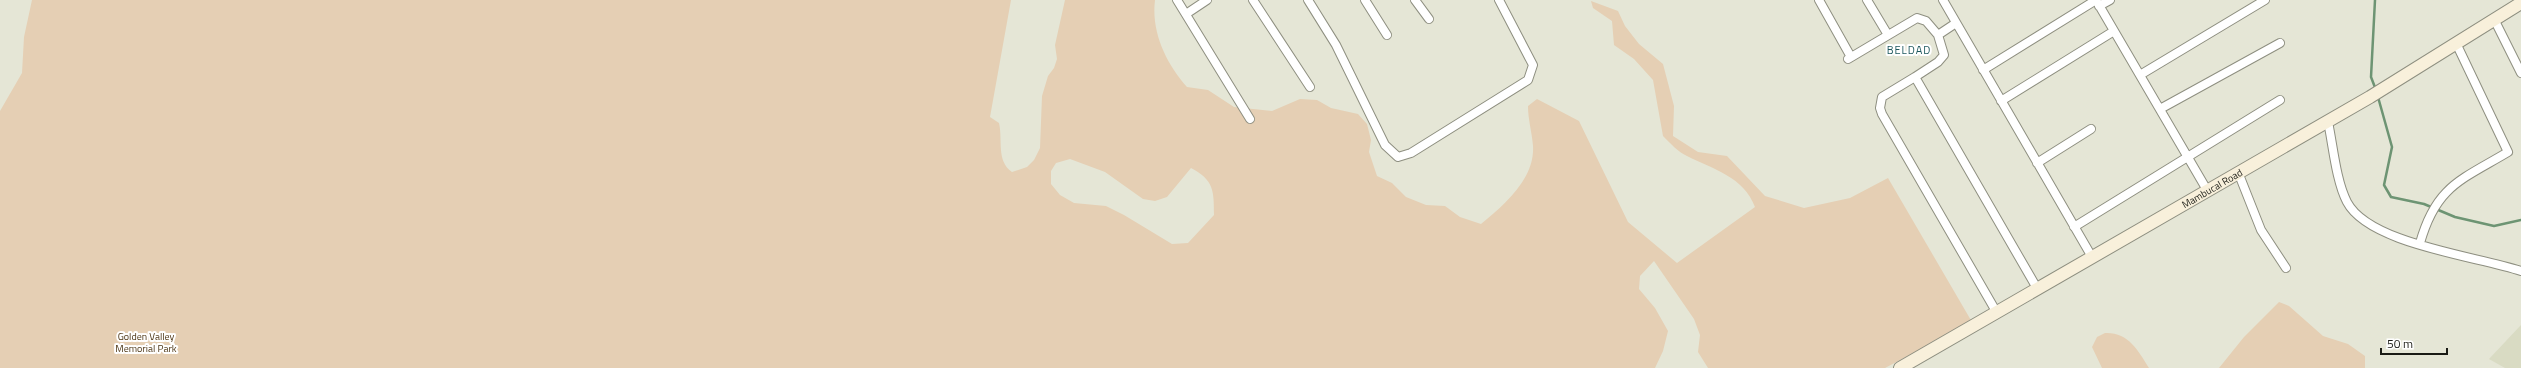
<svg xmlns="http://www.w3.org/2000/svg" width="2521" height="368" font-family="'Titillium Web',sans-serif">
  <style>
    .built { fill: #d9dbc3 }
    .green { fill: #e5cfb4; fill-rule: evenodd }
    .lines { fill: none; stroke-linecap: round; stroke-linejoin: round }
    .stream { stroke: #6d9473; stroke-width: 2.5 }
    .minor-casing { stroke: #8e8f80; stroke-width: 10 }
    .secondary-casing { stroke: #8e8f80; stroke-width: 14 }
    .minor { stroke: #fff; stroke-width: 8 }
    .secondary { stroke: #f8f0db; stroke-width: 12 }
    .labels { text-anchor: middle; stroke-width: 4; stroke-linejoin: round; paint-order: stroke }
    .street-label { font-size: 10px; fill: #1a1b15; stroke: #fff }
    .park-label { font-size: 10px; fill: #4b3413; stroke: #fff }
    .neighbourhood-label { font-size: 11px; letter-spacing: 1px; fill: #1c575d; stroke: #fff }
  </style>
  <rect width="100%" height="100%" fill="#e5e6d6"/>
  <path class="built" d="M2521,325V368H2505L2489,359Z"/>
  <path class="green" d="M32,0H1011L990,117L999,123C1003,140 996,161 1012,172L1027,167L1034,160L1040,148L1042,96L1048,76L1054,68L1057,59L1055,45L1065,0H1155C1151,32 1166,63 1187,87L1208,90L1234,107L1272,111L1300,99L1317,100L1331,108L1358,114L1367,124L1371,140L1369,152L1377,176L1392,183L1406,197L1426,205L1445,206L1460,217L1481,224C1504,205 1535,179 1533,146C1532,132 1528,120 1528,106L1537,99L1579,121L1628,222L1677,263L1755,207C1744,177 1713,169 1687,156C1678,152 1670,143 1663,136L1653,80L1634,59L1614,45L1612,21L1593,8L1591,1L1618,11L1625,26L1639,44L1663,64L1674,106L1673,136L1698,152L1727,156L1765,196L1804,208L1850,198L1888,178L1972,322L1885,368H1708L1698,352L1700,335L1694,319L1654,261L1640,276L1639,289L1655,308L1668,331L1663,351L1655,368H0V111L22,73L24,37ZM1070,159L1105,172L1143,199L1155,201L1167,197L1191,168C1214,180 1214,191 1214,215L1188,243L1172,244L1124,215L1106,206L1074,203L1060,195L1051,184V171L1056,163Z
    M2279,302L2289,306L2323,336L2348,344L2365,356V368H2219L2244,337Z
    M2105,333C2128,332 2138,350 2149,368H2102L2092,347L2097,337Z"/>
  <g class="lines">
    <path class="stream" d="M2375,0L2371,77L2376,90
      M2378,97L2392,147L2384,185L2391,197L2424,204L2455,217L2494,226L2521,220"/>
    <defs>
      <path id="minor" d="M1177,0L1250,119
        M1253,0L1310,87
        M1308,0L1336,45L1385,145L1398,157L1411,153L1528,80L1533,65L1499,0
        M1365,0L1387,35
        M1415,0L1429,19
        M1819,0L1851,57
        M1867,0L1888,35
        M1943,0L2092,257
        M2096,0L2207,190
        M2099,6L2110,0
        M1186,14L1207,0
        M2494,19L2521,73
        M1956,23L1938,35L1944,55L1938,62L1915,77L2038,290
        M1848,59L1917,18L1926,21L1938,35
        M1983,70L2096,0
        M2140,75L2265,0
        M1915,77L1882,97L1880,108L1882,114L1997,313
        M2001,101L2114,31
        M2160,109L2280,43
        M2328,122C2333,145 2336,181 2347,202C2369,244 2476,256 2521,271
        M2037,163L2091,129
        M2238,172L2261,230L2286,268
        M2074,227L2280,100
        M2420,243C2436,186 2461,180 2508,152L2456,43"/>
      <g id="secondary">
        <path id="s1" d="M1900,368L2370,97L2521,3"/>
      </g>
    </defs>
    <use href="#minor" class="minor-casing"/>
    <use href="#secondary" class="secondary-casing"/>
    <use href="#minor" class="minor"/>
    <use href="#secondary" class="secondary"/>
  </g>
  <g class="labels">
    <g class="street-label">
      <text dy="4" stroke="none"><textPath href="#s1" startOffset="360">Mambucal Road</textPath></text>
    </g>
    <g class="park-label">
      <text x="146" y="340">Golden Valley<tspan x="146" dy="12">Memorial Park</tspan></text>
    </g>
    <g class="neighbourhood-label">
      <text x="1909" y="54">BELDAD</text>
    </g>
  </g>
  <path d="M2381 348v6h66v-6" fill="none" stroke="#1a1b15" stroke-width="2"/>
  <text x="2387" y="348" font-size="12" fill="#1a1b15" stroke="#ffffff" stroke-width="3" paint-order="stroke">50 m</text>
</svg>
